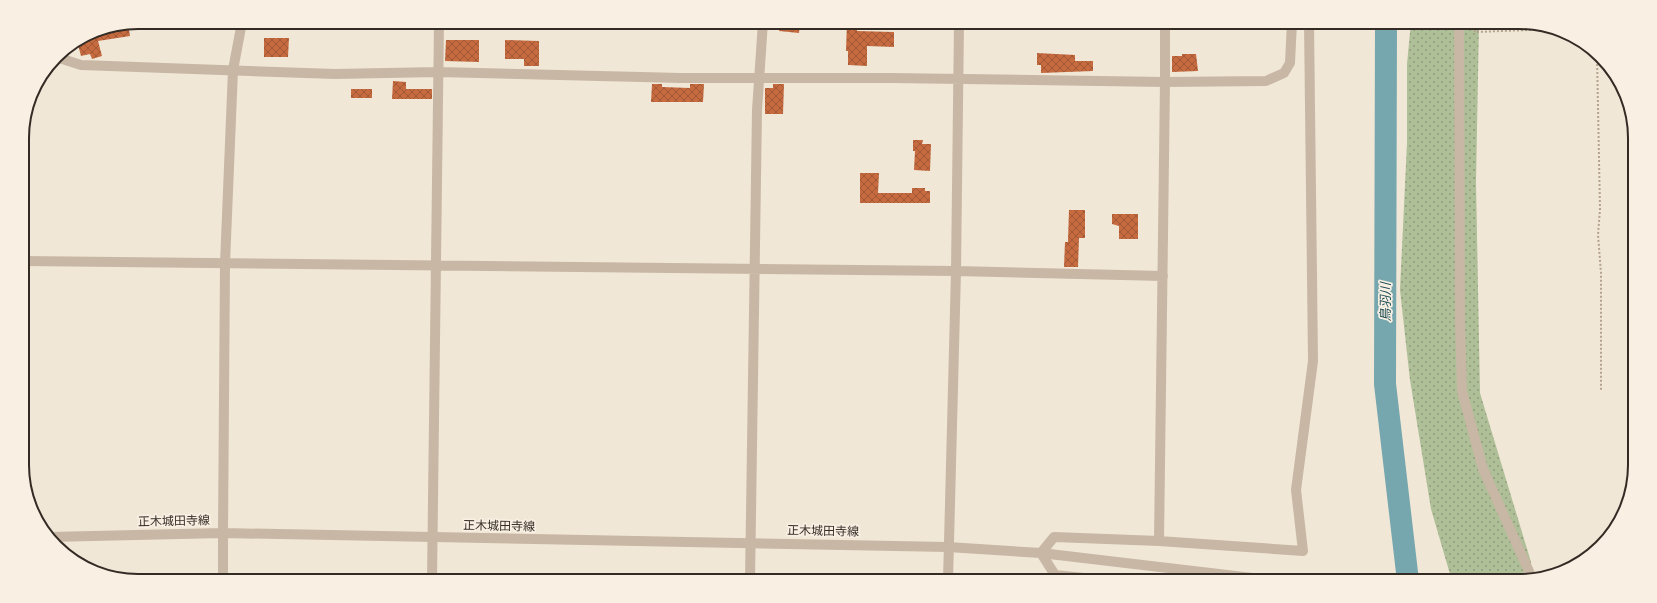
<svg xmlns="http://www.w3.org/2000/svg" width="1657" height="603" font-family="Raleway,'Noto Sans JP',sans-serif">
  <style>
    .green { fill: url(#green-dots) }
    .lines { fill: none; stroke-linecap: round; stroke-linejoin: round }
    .river { stroke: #76a7ae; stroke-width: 22 }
    .building { fill: url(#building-cross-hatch) }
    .path { stroke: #b4a18e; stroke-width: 2; stroke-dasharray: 2 2; stroke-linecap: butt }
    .minor { stroke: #c8b7a4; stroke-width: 10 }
    .tertiary { stroke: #c8b7a4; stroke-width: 10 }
    .labels { text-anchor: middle; stroke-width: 3.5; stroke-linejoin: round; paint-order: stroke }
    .street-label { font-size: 12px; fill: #342b25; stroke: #f9f0e3 }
    .water-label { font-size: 13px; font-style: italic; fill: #1b4c55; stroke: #f9f0e3 }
    .rim { fill: none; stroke: #342b25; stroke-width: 2 }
  </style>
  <defs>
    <pattern id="green-dots" width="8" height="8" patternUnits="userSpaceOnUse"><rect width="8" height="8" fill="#afbf98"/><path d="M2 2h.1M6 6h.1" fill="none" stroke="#8f9b7c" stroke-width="1.8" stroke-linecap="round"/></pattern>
    <pattern id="building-cross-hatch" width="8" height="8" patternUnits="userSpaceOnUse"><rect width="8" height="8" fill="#c66b40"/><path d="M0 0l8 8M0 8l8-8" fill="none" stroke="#a25835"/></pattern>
  </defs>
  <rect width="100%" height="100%" fill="#f1e7d7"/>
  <path class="green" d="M1411,22H1479L1476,182L1480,393L1531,562L1528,580L1526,581H1452L1431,509L1410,380L1400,290L1407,143V64Z"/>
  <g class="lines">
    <path class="river" d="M1386,22L1385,384L1408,581"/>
  </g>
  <path class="building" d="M780,22H800L799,33L779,31Z
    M847,22H858L857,31L894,32V47L867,46V66L848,65V51H846Z
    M128,24L130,36L98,41L102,56L92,59L90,54L81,56L77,41L94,31Z
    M264,38H289L288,57H264Z
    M446,40H479V62L445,61Z
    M505,40L539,41V66H524V59H505Z
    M1037,53L1075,55V61H1093V71L1041,73V65H1037Z
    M1182,54H1196L1198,71L1172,72V56H1182Z
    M393,81L406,82V89H432V99H392Z
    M652,84H662V87L690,88V84H704L703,102H651Z
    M773,84H784L783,114H765V88H773Z
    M351,89H372V98H351Z
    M913,140H923L922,144H931L930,171L914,170L915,151H913Z
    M860,173H879L878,193H912V188H925V191H930V203H860Z
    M1069,210H1085V238H1079L1078,267H1064L1065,242H1068V240Z
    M1112,214H1138V239H1119V226L1112,224Z"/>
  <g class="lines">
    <path class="path" d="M1474,22L1475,32L1557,29
      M1597,56L1600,209L1598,235L1601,273V390"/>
    <path class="minor" d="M1459,22L1460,321L1462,391L1483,469L1532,578
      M56,57L81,65L335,74L438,72L681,78H891L1165,82L1266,81L1284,73L1290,63L1292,22
      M23,206L24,122
      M23,261L956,271L1163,276
      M1159,541L1165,82V22
      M223,581V533
      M432,581L439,22
      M750,581L757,110L763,22
      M948,581L956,271L959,22
      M1113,581L1055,575L1041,553L1054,537L1159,541L1303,551L1296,490L1313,361L1309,22"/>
    <path class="tertiary" d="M223,533L225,264L233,70L242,22
      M49,537L223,533L948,547L1041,553L1278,581"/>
  </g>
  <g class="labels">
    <g class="street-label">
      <text transform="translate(174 521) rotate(-1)" y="4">正木城田寺線</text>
      <text transform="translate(499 526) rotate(1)" y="4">正木城田寺線</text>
      <text transform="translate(823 531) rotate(1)" y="4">正木城田寺線</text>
    </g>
    <g class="water-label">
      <text transform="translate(1385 302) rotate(-90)" y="5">鳥羽川</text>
    </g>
  </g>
  <path d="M0 0H1657V603H0ZM138 29H1519A109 109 0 0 1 1628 138V465A109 109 0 0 1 1519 574H138A109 109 0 0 1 29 465V138A109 109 0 0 1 138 29Z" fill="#f9f0e3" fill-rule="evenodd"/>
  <path class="rim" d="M138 29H1519A109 109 0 0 1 1628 138V465A109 109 0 0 1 1519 574H138A109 109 0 0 1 29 465V138A109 109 0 0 1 138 29Z"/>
</svg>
